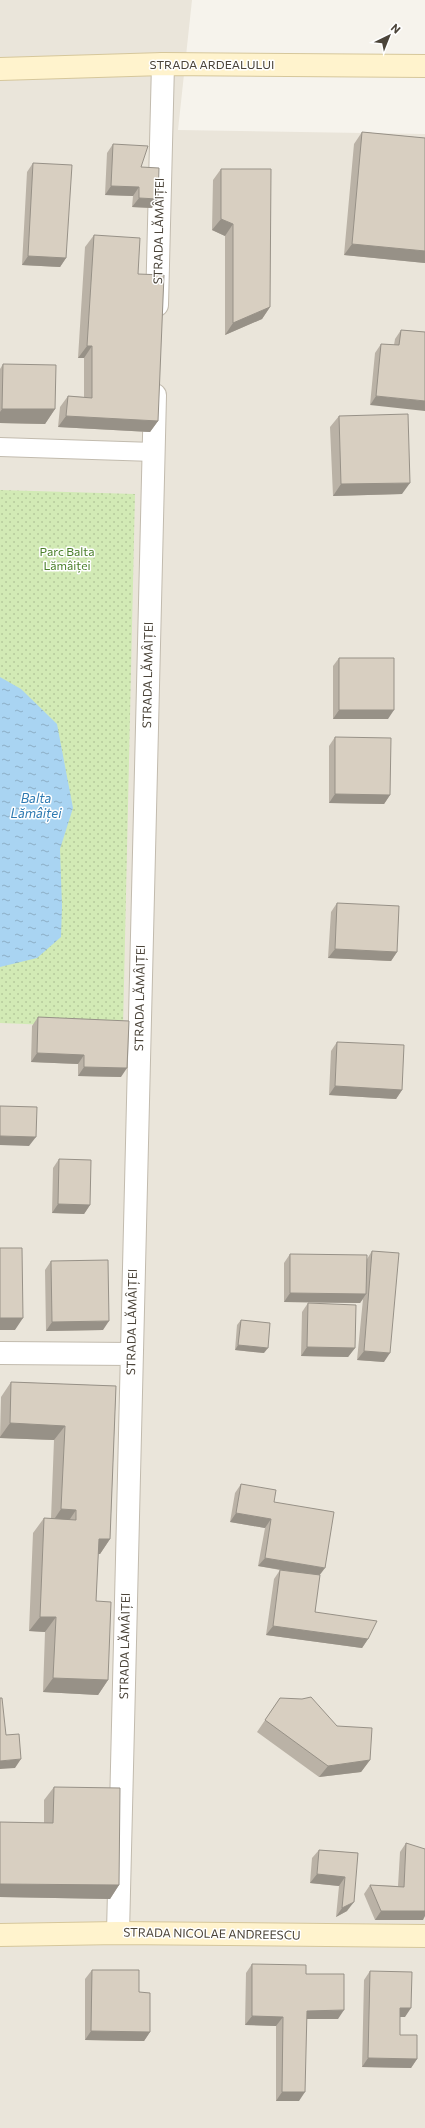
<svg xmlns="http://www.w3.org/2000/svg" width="425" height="2128" font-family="Commissioner,sans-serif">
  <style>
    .residential { fill: #eae5da }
    .park { fill: url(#park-dots) }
    .water { fill: url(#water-ripples) }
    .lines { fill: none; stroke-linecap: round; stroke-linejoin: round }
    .lane-casing { stroke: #c2bbae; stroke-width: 20 }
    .street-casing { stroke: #c2bbae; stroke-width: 24 }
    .secondary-casing { stroke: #d6c79b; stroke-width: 24 }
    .lane { stroke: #fff; stroke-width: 18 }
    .street { stroke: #fff; stroke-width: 22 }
    .secondary { stroke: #fff3cd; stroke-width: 22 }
    .wall { fill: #bab2a6 }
    .shaded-wall { fill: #979187 }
    .building { fill: #d8cfc1; stroke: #979187 }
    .labels { text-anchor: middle; stroke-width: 3; stroke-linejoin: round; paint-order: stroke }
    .street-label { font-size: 12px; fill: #4b4439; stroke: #fff }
    .park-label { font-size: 12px; fill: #4a7f2a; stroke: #fff }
    .water-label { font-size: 13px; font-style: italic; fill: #2e7ab2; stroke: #fff }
  </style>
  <defs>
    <pattern id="park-dots" width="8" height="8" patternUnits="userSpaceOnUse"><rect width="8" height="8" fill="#d2eab5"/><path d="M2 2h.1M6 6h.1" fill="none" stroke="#b6ca9c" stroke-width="1.8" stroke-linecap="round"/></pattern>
    <pattern id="water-ripples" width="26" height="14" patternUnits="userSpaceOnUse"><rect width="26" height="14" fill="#a9d4f2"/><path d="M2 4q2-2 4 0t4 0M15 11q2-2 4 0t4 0" fill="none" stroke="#8caec5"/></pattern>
  </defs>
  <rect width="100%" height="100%" fill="#f6f3ec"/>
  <path class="residential" d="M0,0H192L178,130L425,134V2128H0Z"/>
  <path class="park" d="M0,490L135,494L123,1028L0,1023Z"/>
  <path class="water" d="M0,677L21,689L57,724L73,808L60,849L62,906L61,937L37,958L0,967Z"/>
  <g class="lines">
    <defs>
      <path id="lane" d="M0,447L154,452"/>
      <path id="street" d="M157,305L163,64
        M0,1353L132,1354
        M118,1933L155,395"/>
      <path id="secondary" d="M0,69L163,64L425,66
        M0,1935L118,1933L425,1936"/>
    </defs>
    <use href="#lane" class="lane-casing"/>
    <use href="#street" class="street-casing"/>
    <use href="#secondary" class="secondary-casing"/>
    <use href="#lane" class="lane"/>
    <use href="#street" class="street"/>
    <use href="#secondary" class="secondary"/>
  </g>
  <path class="wall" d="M362,132L425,138V263L344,255L354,144Z
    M113,144L141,167L152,208L132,207L133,196L105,195L107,153Z
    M33,163L66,258L60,267L22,265L27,172Z
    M221,169L270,307L262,319L225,335V236L212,230L213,180Z
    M94,235L138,274L158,421L150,432L58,427L60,407L68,396L84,397V358H78L85,247Z
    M401,330L425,332L370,405L375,353L381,344L394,345L395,339Z
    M3,364L55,409L45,424L0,423V369Z
    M339,416L402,494L333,496L330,427Z
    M339,658L388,719H333V666Z
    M335,737L390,795L384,804L329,803V746Z
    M337,903L397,952L391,961L328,958L331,912Z
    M38,1017L121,1077L78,1076V1064L31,1062L32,1026Z
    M337,1042L402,1090L396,1099L329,1095L331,1051Z
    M59,1159L90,1205L84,1214L52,1213L53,1168Z
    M372,1251L384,1362L357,1360L363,1299L360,1303L284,1302V1263L290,1254L367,1259Z
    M51,1261L103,1330L46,1331L45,1270Z
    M308,1303L355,1348L348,1357L301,1356L302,1312Z
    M241,1320L264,1353L235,1350L237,1325Z
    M11,1382L116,1386L110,1539L100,1554H98L96,1601L108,1680L98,1695L43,1692L45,1632L29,1631L33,1533L44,1518L51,1519L54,1440L0,1438L1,1397Z
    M241,1484L274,1502L319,1575L315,1612L368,1639L362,1648L266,1635L274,1579L280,1570L258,1566L265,1528L230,1522L235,1493Z
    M280,1698L337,1726L370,1760L361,1772L319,1777L257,1732Z
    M54,1787L119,1885L110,1899L0,1897V1822L44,1823V1800Z
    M406,1843L423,1920H375L364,1894L370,1885L398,1886L400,1852Z
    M319,1850L358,1853L347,1911L336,1917L339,1886L310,1883L312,1858Z
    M252,1964L306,1974L338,2019H307L299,2101H276V2026L245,2025L246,1973Z
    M92,1970L139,1992L150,2032L144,2041L85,2040V1979Z
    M370,1971L405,2017H400V2035L417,2059L411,2068L362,2067L364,1980Z"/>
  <path class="shaded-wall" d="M111,186L139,187L133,196L105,195Z
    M139,198L158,199L152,208L132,207Z
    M221,219L233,224L225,236L212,230Z
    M352,244L425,251V263L344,255Z
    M28,256L66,258L60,267L22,265Z
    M270,307L262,319L225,335L233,323Z
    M87,346H92L84,358H78Z
    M376,396L425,401V411L370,405Z
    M2,409H55L45,424L0,423V412Z
    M66,416L158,421L150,432L58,427Z
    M410,483L402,494L333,496L341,484Z
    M339,710H394L388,719H333Z
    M335,794L390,795L384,804L329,803Z
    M335,949L397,952L391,961L328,958Z
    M37,1053L84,1055L78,1064L31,1062Z
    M84,1067L127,1068L121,1077L78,1076Z
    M335,1086L402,1090L396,1099L329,1095Z
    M0,1136L36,1137L29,1146L0,1145Z
    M58,1204L90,1205L84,1214L52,1213Z
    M290,1293L366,1294L360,1303L284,1302Z
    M0,1318H23L15,1330H0Z
    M109,1321L103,1330L46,1331L52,1322Z
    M238,1345L268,1348L264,1353L235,1350Z
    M307,1347L355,1348L348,1357L301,1356Z
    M364,1351L390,1353L384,1362L357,1360Z
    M10,1423L65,1426L54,1440L0,1438V1437Z
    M61,1509L76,1510L66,1525L51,1524Z
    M236,1513L271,1519L265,1528L230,1522Z
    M99,1539H110L100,1554H88Z
    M265,1558L325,1568L319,1576L258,1566Z
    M40,1617H56L45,1632L29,1631Z
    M273,1626L368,1639L362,1648L266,1635Z
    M53,1678L108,1680L98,1695L43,1692Z
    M21,1759L15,1768L0,1769V1761Z
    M370,1760L361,1772L319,1777L328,1766Z
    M317,1874L345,1877L339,1886L310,1883Z
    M0,1884L119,1885L110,1899L0,1897Z
    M354,1902L347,1911L336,1917L342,1908Z
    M381,1911H425V1916L423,1920H375Z
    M400,2008H411L405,2017H394Z
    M344,2010L338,2019H300L307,2011Z
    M252,2016L283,2017L276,2026L245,2025Z
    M91,2031L150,2032L144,2041L85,2040Z
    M368,2058L417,2059L411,2068L362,2067Z
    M282,2092H305L299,2101H276Z"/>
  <path class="building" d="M362,132L425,138V251L352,244Z
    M113,144L148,146L141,167L159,168L158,199L139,198V187L111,186Z
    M33,163L72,165L66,258L28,256Z
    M221,169H271L270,307L233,323V224L221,219Z
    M94,235L140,238L138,274L164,275L158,421L66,416L68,396L92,398V346H87Z
    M401,330L425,332V401L376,396L381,344L399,345Z
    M3,364L56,365L55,409H2Z
    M408,414L410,483L341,484L339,416Z
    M339,658H394V710H339Z
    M335,737L391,738L390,795L335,794Z
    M337,903L399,906L397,952L335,949Z
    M38,1017L129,1021L127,1068L84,1067V1055L37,1053Z
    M337,1042L404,1045L402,1090L335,1086Z
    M0,1106L37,1107L36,1137L0,1136Z
    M59,1159L91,1160L90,1205L58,1204Z
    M0,1248H22L23,1318H0Z
    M372,1251L399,1253L390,1353L364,1351Z
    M290,1254L367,1255L366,1294L290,1293Z
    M108,1260L109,1321L52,1322L51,1261Z
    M308,1303L356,1305L355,1348L307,1347Z
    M241,1320L270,1323L268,1348L238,1345Z
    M11,1382L116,1386L110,1539H99L96,1601L111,1602L108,1680L53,1678L56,1617H40L44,1518L76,1520V1510L61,1509L65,1426L10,1423Z
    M241,1484L276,1490L274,1502L334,1512L325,1568L265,1558L271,1519L236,1513Z
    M280,1570L320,1575L315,1612L377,1621L368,1639L273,1626Z
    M311,1697L337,1726L372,1728L370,1760L328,1766L265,1720L280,1698L302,1699Z
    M0,1698H2L6,1735L19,1734L21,1759L0,1761Z
    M54,1787L120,1788L119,1885L0,1884V1822L53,1823Z
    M406,1843L425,1849V1911H381L370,1885L404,1887Z
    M319,1850L358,1853L354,1902L342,1908L345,1877L317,1874Z
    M252,1964L306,1965V1974H344V2010L307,2011L305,2092H282L283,2017L252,2016Z
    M92,1970H139V1992L150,1993V2032L91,2031Z
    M370,1971L412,1972L411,2008H400V2035H417V2059L368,2058Z"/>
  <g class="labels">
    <g class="street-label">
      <text x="212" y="69">STRADA ARDEALULUI</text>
      <text transform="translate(159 231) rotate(-89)" y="4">STRADA LĂMÂIȚEI</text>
      <text transform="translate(148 675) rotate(-89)" y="4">STRADA LĂMÂIȚEI</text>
      <text transform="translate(140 998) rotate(-89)" y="4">STRADA LĂMÂIȚEI</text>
      <text transform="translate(132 1322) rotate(-89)" y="4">STRADA LĂMÂIȚEI</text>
      <text transform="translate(125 1646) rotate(-89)" y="4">STRADA LĂMÂIȚEI</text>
      <text transform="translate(212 1934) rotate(1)" y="4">STRADA NICOLAE ANDREESCU</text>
    </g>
    <g class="park-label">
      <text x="67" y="556">Parc Balta<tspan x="67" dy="14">Lămâiței</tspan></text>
    </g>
    <g class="water-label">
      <text x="36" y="803">Balta<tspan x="36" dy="15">Lămâiței</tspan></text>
    </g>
  </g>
  <g transform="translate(389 36) rotate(43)" stroke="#ffffff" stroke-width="3" paint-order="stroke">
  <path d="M0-3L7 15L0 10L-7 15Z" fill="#4b4439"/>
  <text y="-6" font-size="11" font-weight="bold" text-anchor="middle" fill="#4b4439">N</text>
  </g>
</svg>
